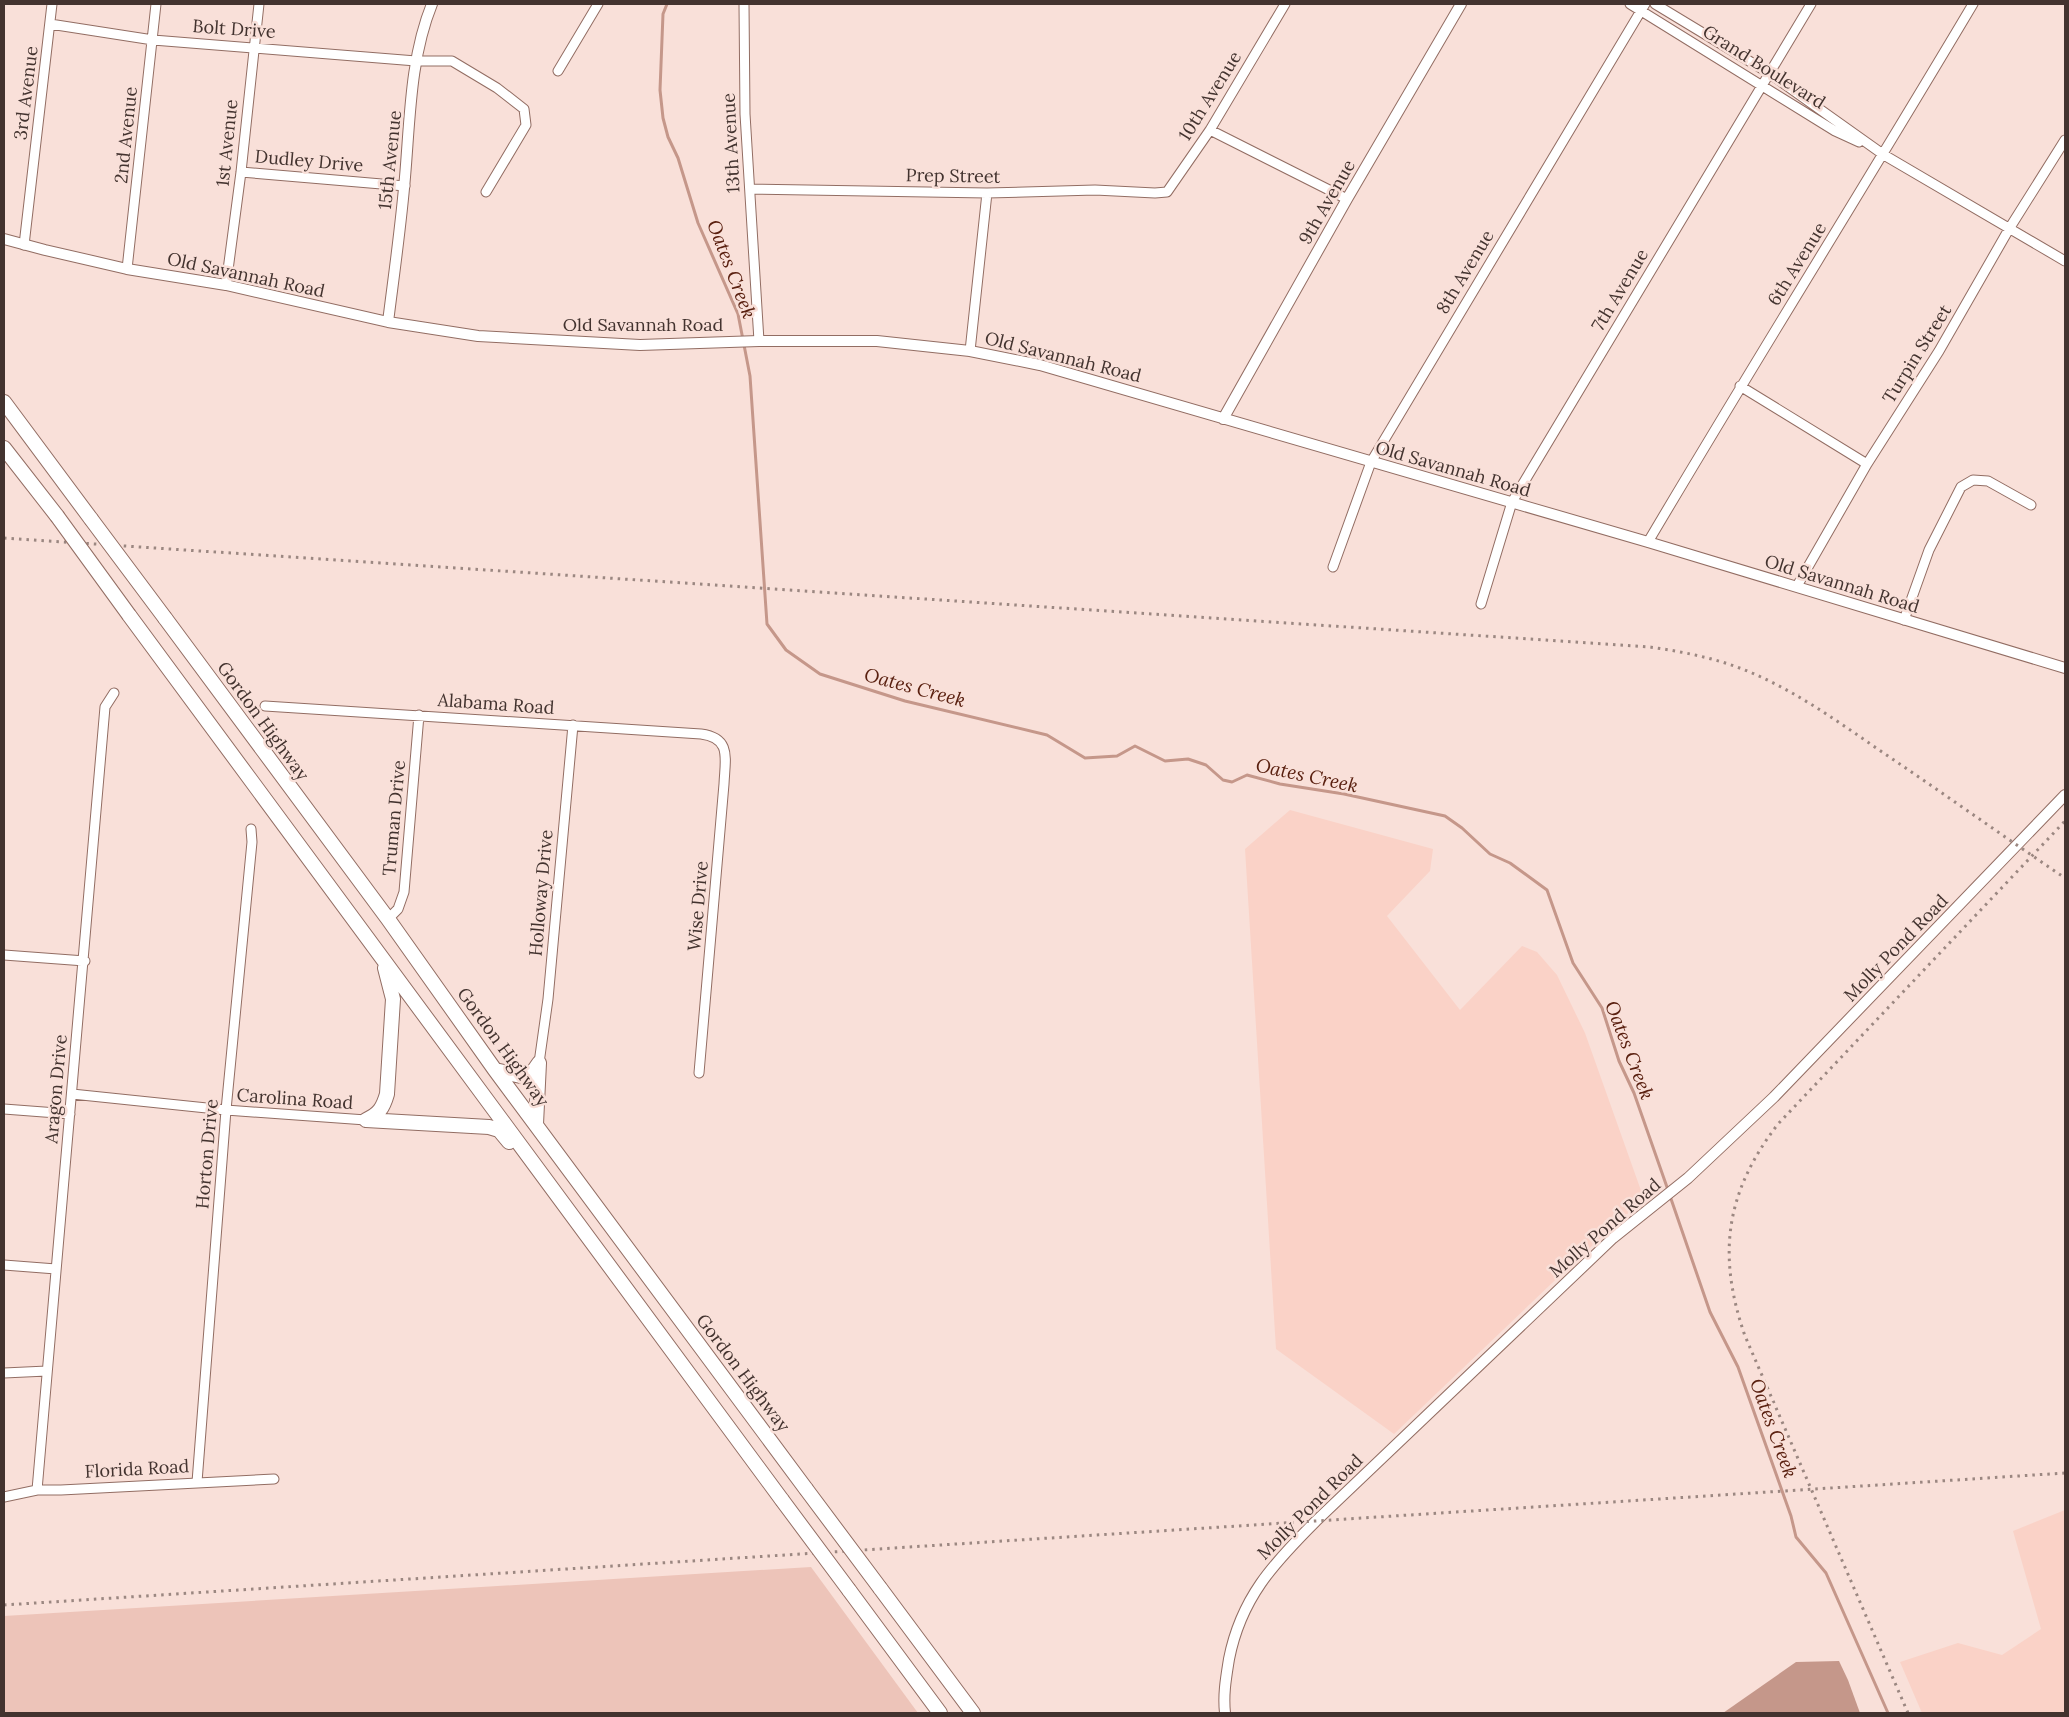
<svg xmlns="http://www.w3.org/2000/svg" width="2069" height="1717" font-family="Lora,serif">
  <style>
    .built { fill: #fad2c7 }
    .green { fill: #edc4b9 }
    .water { fill: #c5978a }
    .lines { fill: none; stroke-linecap: round; stroke-linejoin: round }
    .stream { stroke: #c5978a; stroke-width: 3 }
    .minor-casing { stroke: #926d63; stroke-width: 11 }
    .tertiary-casing { stroke: #926d63; stroke-width: 12 }
    .trunk-casing { stroke: #926d63; stroke-width: 16 }
    .minor { stroke: #fff; stroke-width: 9 }
    .tertiary { stroke: #fff; stroke-width: 10 }
    .trunk { stroke: #fff; stroke-width: 14 }
    .rail { stroke: #9b8781; stroke-width: 3; stroke-dasharray: 2.5 5; stroke-linecap: butt }
    .trunk-bridge-casing { stroke: #926d63; stroke-width: 16; stroke-linecap: butt }
    .trunk-bridge { stroke: #fff; stroke-width: 14 }
    .labels { text-anchor: middle; stroke-width: 5; stroke-linejoin: round; paint-order: stroke }
    .street-label { font-size: 18px; fill: #43332f; stroke: #f9e0d9 }
    .water-label { font-size: 19px; font-style: italic; fill: #5a2010; stroke: #f9e0d9 }
  </style>
  <rect width="100%" height="100%" fill="#f9e0d9"/>
  <path class="built" d="M1290,810L1433,849L1430,871L1387,916L1460,1010L1522,946L1537,952L1557,975L1585,1033L1644,1199L1573,1263L1394,1434L1276,1349L1245,849Z
    M2065,1510V1713H1922L1900,1662L1958,1643L2002,1655L2041,1629L2013,1531Z"/>
  <path class="green" d="M811,1567L918,1713H4V1616Z"/>
  <path class="water" d="M1839,1661L1848,1680L1860,1713H1723L1796,1662Z"/>
  <g class="lines">
    <path class="stream" d="M667,4L663,14L660,90L663,118L668,137L678,158L698,223L738,314L750,376L767,624L786,650L820,674L905,701L1047,735L1085,758L1117,756L1135,746L1165,761L1188,759L1206,765L1223,780L1232,782L1247,775L1280,784L1344,794L1445,816L1462,828L1490,854L1510,863L1547,890L1573,963L1602,1008L1619,1061L1634,1093L1668,1190
      M1670,1196L1710,1312L1738,1367L1791,1516L1796,1537L1826,1573L1888,1713"/>
    <defs>
      <path id="minor" d="M744,4L745,114L759,341
        M1630,4L1835,131L1859,142
        M1655,4L1769,73L1884,155L2065,261
        M50,24L153,40L416,61H452L497,88L524,109L526,125L486,192
        M558,71L598,4
        M1210,130L1347,199
        M241,172L405,186
        M750,189L987,193L1095,190L1155,193L1167,192L1210,130L1285,4
        M24,245L52,4
        M127,269L156,4
        M226,285L241,172L259,4
        M970,351L987,193
        M1740,386L1867,464
        M1648,542C1755,361 1866,184 1973,4
        M1333,567L1371,462L1645,4
        M1797,586L1867,464L1939,351L2009,229L2065,140
        M1481,604L1512,502L1811,4
        M1904,620L1929,550L1961,487L1973,480L1988,481L2031,505
        M265,706L701,734C732,738 725,759 724,784L699,1073
        M388,919L398,909L404,892L419,715
        M4,955L85,961
        M539,1063L548,999L573,725
        M72,1094L226,1110L366,1120
        M4,1109L70,1114
        M4,1265L56,1269
        M4,1373L47,1371
        M197,1482L226,1110L252,842L251,829
        M37,1490L105,707L114,693
        M4,1497L37,1490H61L274,1479"/>
      <path id="tertiary" d="M4,239L45,250L127,269L226,285L388,322L478,336L640,345L759,341H877L970,351L1040,365L1648,542L2065,668
        M388,322C394,274 401,226 405,177C410,120 410,58 432,4
        M1223,419L1347,199L1461,4
        M1225,1713C1223,1694 1226,1678 1229,1659C1241,1598 1273,1564 1316,1521L1613,1238L1688,1178L1774,1097L2065,795"/>
      <path id="trunk" d="M4,402L91,519
        M4,448L57,516
        M129,615L782,1500
        M165,618L388,919L495,1070L806,1489
        M495,1070L525,1077L530,1076L539,1063
        M366,1120C379,1114 383,1108 387,1094L393,999L385,968
        M366,1120L489,1127L499,1130L509,1142
        M536,1124L539,1063
        M880,1588L973,1713
        M849,1590L940,1713"/>
    </defs>
    <use href="#minor" class="minor-casing"/>
    <use href="#tertiary" class="tertiary-casing"/>
    <use href="#trunk" class="trunk-casing"/>
    <use href="#minor" class="minor"/>
    <use href="#tertiary" class="tertiary"/>
    <use href="#trunk" class="trunk"/>
    <path class="rail" d="M4,538L1650,647C1685,652 1720,659 1752,673C1801,694 1844,726 1888,756C1947,796 2006,838 2065,878
      M4,1605L2065,1473
      M1908,1713L1745,1336C1717,1255 1725,1193 1778,1124L2065,821"/>
    <defs>
      <path id="trunk-bridge" d="M57,516L129,615
        M91,519L165,618
        M806,1489L880,1588
        M782,1500L849,1590"/>
    </defs>
    <use href="#trunk-bridge" class="trunk-bridge-casing"/>
    <use href="#trunk-bridge" class="trunk-bridge"/>
  </g>
  <g class="labels">
    <g class="street-label">
      <text transform="translate(234 29) rotate(4)" y="6">Bolt Drive</text>
      <text transform="translate(1764 67) rotate(32)" y="6">Grand Boulevard</text>
      <text transform="translate(26 93) rotate(-83)" y="6">3rd Avenue</text>
      <text transform="translate(1210 96) rotate(-58)" y="6">10th Avenue</text>
      <text transform="translate(126 135) rotate(-84)" y="6">2nd Avenue</text>
      <text transform="translate(227 143) rotate(-84)" y="6">1st Avenue</text>
      <text transform="translate(731 143) rotate(-93)" y="6">13th Avenue</text>
      <text transform="translate(390 160) rotate(-84)" y="6">15th Avenue</text>
      <text transform="translate(309 161) rotate(5)" y="6">Dudley Drive</text>
      <text transform="translate(953 176) rotate(1)" y="6">Prep Street</text>
      <text transform="translate(1327 202) rotate(-60)" y="6">9th Avenue</text>
      <text transform="translate(1797 264) rotate(-58)" y="6">6th Avenue</text>
      <text transform="translate(1465 272) rotate(-59)" y="6">8th Avenue</text>
      <text transform="translate(246 275) rotate(12)" y="6">Old Savannah Road</text>
      <text transform="translate(1620 290) rotate(-59)" y="6">7th Avenue</text>
      <text x="643" y="331">Old Savannah Road</text>
      <text transform="translate(1917 354) rotate(-58)" y="6">Turpin Street</text>
      <text transform="translate(1063 357) rotate(14)" y="6">Old Savannah Road</text>
      <text transform="translate(1453 469) rotate(16)" y="6">Old Savannah Road</text>
      <text transform="translate(1842 584) rotate(17)" y="6">Old Savannah Road</text>
      <text transform="translate(496 704) rotate(4)" y="6">Alabama Road</text>
      <text transform="translate(263 721) rotate(54)" y="6">Gordon Highway</text>
      <text transform="translate(394 818) rotate(-85)" y="6">Truman Drive</text>
      <text transform="translate(541 893) rotate(-85)" y="6">Holloway Drive</text>
      <text transform="translate(698 906) rotate(-85)" y="6">Wise Drive</text>
      <text transform="translate(1896 948) rotate(-46)" y="6">Molly Pond Road</text>
      <text transform="translate(503 1047) rotate(54)" y="6">Gordon Highway</text>
      <text transform="translate(56 1089) rotate(-85)" y="6">Aragon Drive</text>
      <text transform="translate(295 1099) rotate(4)" y="6">Carolina Road</text>
      <text transform="translate(207 1154) rotate(-85)" y="6">Horton Drive</text>
      <text transform="translate(1605 1228) rotate(-41)" y="6">Molly Pond Road</text>
      <text transform="translate(743 1373) rotate(53)" y="6">Gordon Highway</text>
      <text transform="translate(137 1469) rotate(-3)" y="6">Florida Road</text>
      <text transform="translate(1310 1507) rotate(-45)" y="6">Molly Pond Road</text>
    </g>
    <g class="water-label">
      <text transform="translate(732 269) rotate(69)" y="7">Oates Creek</text>
      <text transform="translate(915 687) rotate(15)" y="7">Oates Creek</text>
      <text transform="translate(1307 775) rotate(12)" y="7">Oates Creek</text>
      <text transform="translate(1630 1050) rotate(69)" y="7">Oates Creek</text>
      <text transform="translate(1774 1428) rotate(70)" y="7">Oates Creek</text>
    </g>
  </g>
  <rect width="2069" height="1717" fill="none" stroke="#43332f" stroke-width="10"/>
</svg>
